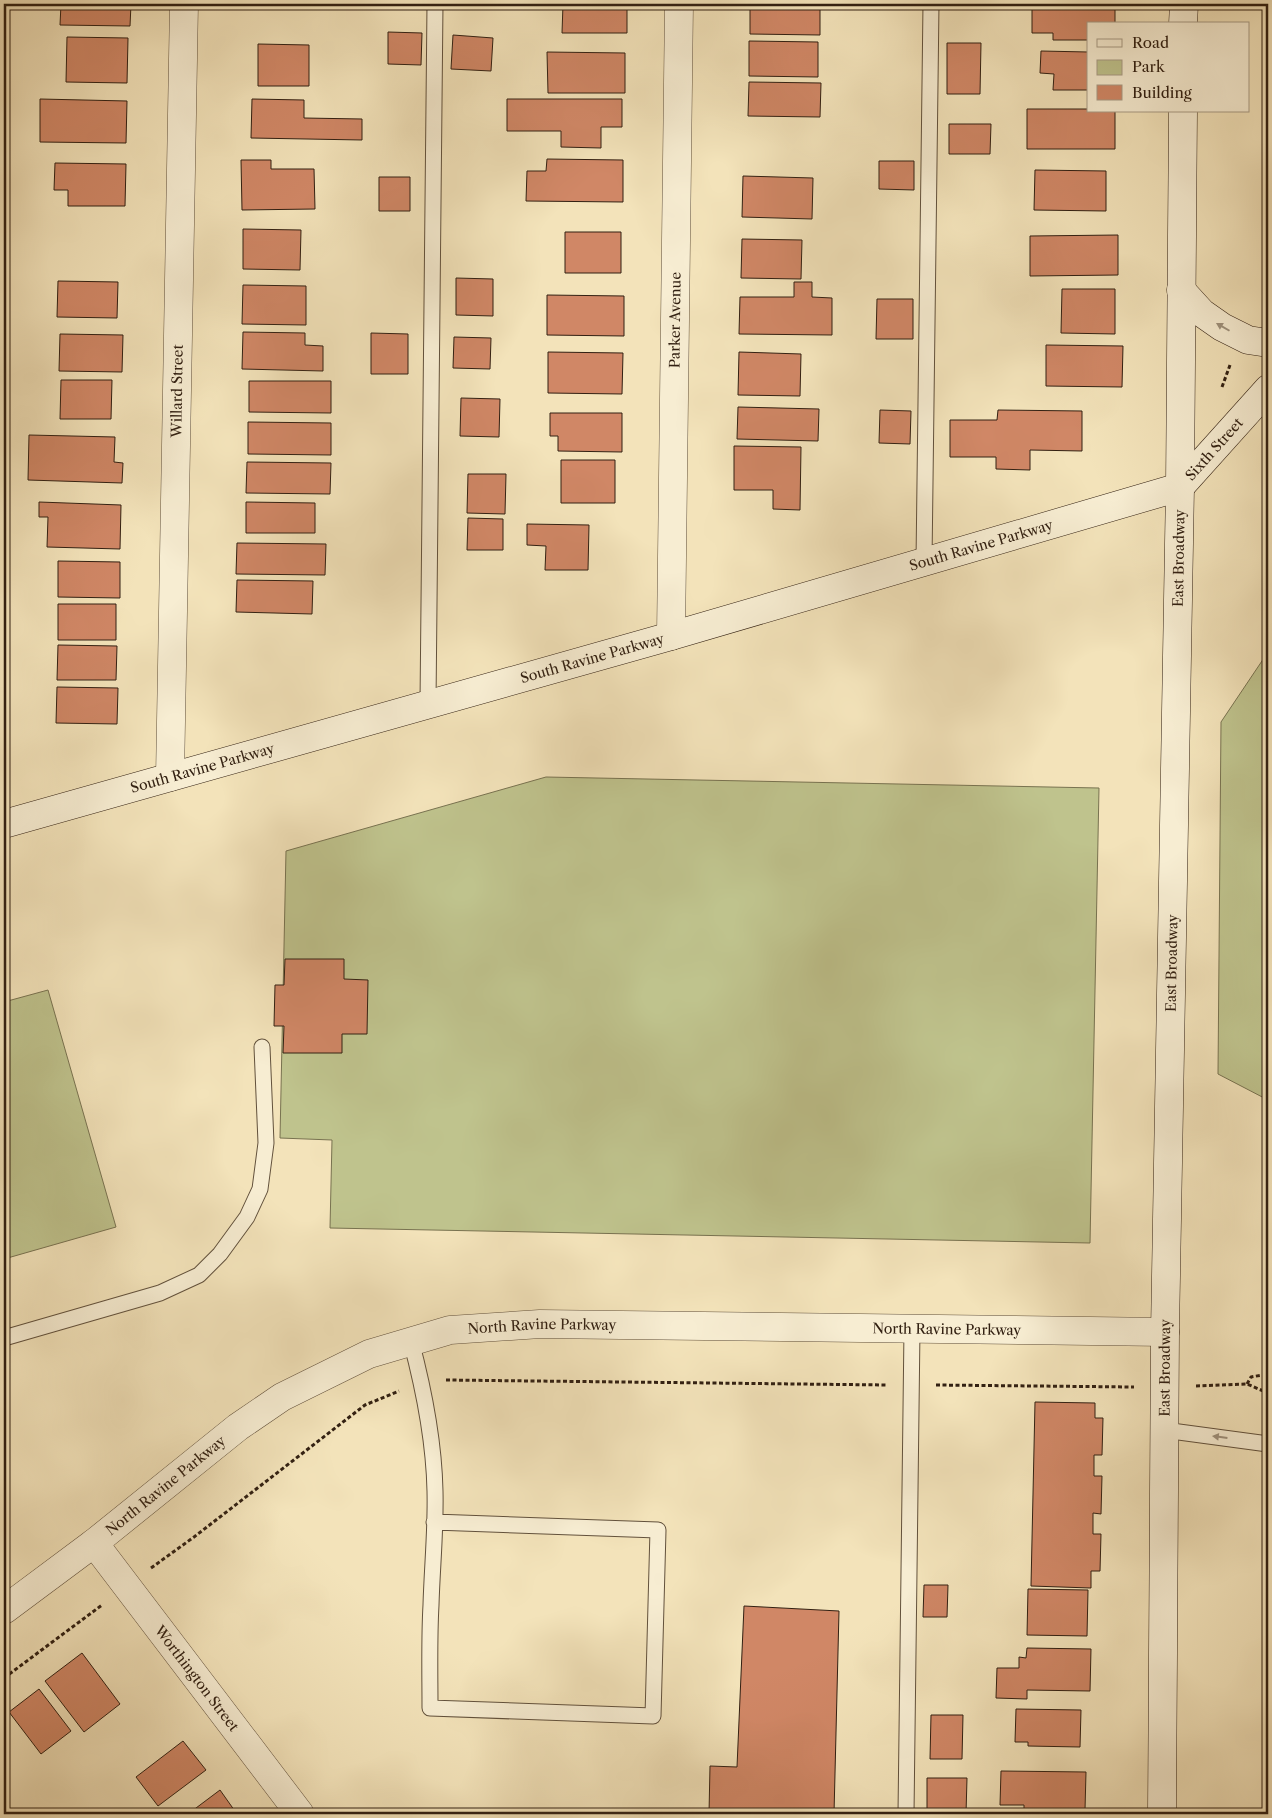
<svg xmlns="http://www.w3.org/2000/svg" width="1272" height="1818" font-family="'Libre Caslon Text',serif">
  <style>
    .green { fill: #bfc38d; stroke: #787250 }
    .building { fill: #d08766; stroke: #322012 }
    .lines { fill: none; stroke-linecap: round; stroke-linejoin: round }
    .lane-casing { stroke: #62513c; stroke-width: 17 }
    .street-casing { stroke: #62513c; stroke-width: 29 }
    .secondary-casing { stroke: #322012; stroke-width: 29 }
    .path { stroke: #322012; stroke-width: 3; stroke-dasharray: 4 2.5; stroke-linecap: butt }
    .lane { stroke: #f7edd2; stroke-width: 15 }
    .street { stroke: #f7edd2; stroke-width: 28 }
    .secondary { stroke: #f7edd2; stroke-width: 28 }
    .oneway { fill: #9e917c }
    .labels { text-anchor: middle; stroke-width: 4; stroke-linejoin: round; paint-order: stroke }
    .street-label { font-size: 14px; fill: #322012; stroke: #f7edd2 }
  </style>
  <rect width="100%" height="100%" fill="#f3e3ba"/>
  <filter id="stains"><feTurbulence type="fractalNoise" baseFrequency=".004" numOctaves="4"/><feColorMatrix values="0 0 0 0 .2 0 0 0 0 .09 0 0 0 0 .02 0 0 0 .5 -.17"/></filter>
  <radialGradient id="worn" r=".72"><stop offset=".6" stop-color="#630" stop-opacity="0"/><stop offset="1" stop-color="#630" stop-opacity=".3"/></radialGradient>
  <path class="green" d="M1268,652V1100L1218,1074L1221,722Z
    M546,777L1099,788L1090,1243L330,1228L332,1140L280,1138L286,851Z
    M48,990L116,1227L4,1259V1002Z"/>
  <path class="building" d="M61,4H131L130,26L60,25Z
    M563,4H627V33H562Z
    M750,4H820V35L750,34Z
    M945,4H975V8L945,9Z
    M1032,4H1115V24H1088V40H1053V33H1032Z
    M388,32L422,33L421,65L388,64Z
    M453,35L493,38L491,71L451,69Z
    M67,37L128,38L127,83L66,82Z
    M749,41L818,42V77L749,76Z
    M947,43H981L980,94H947Z
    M258,44L309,45V86H258Z
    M1041,51L1088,52V90H1053L1054,74L1040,73Z
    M547,52L625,53V93H548Z
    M749,82L821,83L820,117L748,116Z
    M40,99L127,101L126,143L40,142Z
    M252,99L304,100V118L362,119V140L251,138Z
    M507,99H622V127H601V148L561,147V131H507Z
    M1027,109H1088V111H1115V149H1027Z
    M949,124H991L990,154H949Z
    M547,159L623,160V202L526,201L527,171H546Z
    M241,160H271V169H314L315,209L242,210Z
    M879,161H914V190L879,189Z
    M55,163L126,164L125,206H68V190H54Z
    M1035,170L1106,171V211L1034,210Z
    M743,176L813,178L812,219L742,217Z
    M379,177H410V211H379Z
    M243,229L301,230L300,270L243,269Z
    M565,232H621V273H565Z
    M1118,235V275L1030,276V236Z
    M742,239L802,240L801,279L741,278Z
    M456,278L493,279V316L456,315Z
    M58,281L118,282L117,318L57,317Z
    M794,282H812V297L832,298V335L739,334L740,297H794Z
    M243,285L306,286V325L242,324Z
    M1062,289H1115V334L1061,333Z
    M547,295L624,296V336L547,335Z
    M877,299H913V339H876Z
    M243,332L305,333V345L323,346V371L242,369Z
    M371,333L408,334V374H371Z
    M60,334L123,335L122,372L59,371Z
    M454,337L491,338L490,369L453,368Z
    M1046,345L1123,346L1122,387L1046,386Z
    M548,352L623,353L622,394L548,393Z
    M739,352L801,354L800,396L738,395Z
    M61,380H112L111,419H60Z
    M249,381H331V413L249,412Z
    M461,398L500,399L499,437L460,436Z
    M738,407L819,409L818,441L737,439Z
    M880,410L911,411L910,444L879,443Z
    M998,410L1082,411V451L1030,450V470L996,469V457H950V420H997Z
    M550,413H622V452L558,451V436H550Z
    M248,422L331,423V455L248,454Z
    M29,435L115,437L114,462L123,463L122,483L28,480Z
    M734,446L801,447L800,510L773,509V490H734Z
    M561,460H615V503H561Z
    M247,462L331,463L330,494L246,493Z
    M468,474H506L505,514L467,513Z
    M39,502L121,505L120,549L47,547L48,517H39Z
    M246,502L315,503V533H246Z
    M468,518L503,519V550H467Z
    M527,524L589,525L588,570H545L546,546L527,545Z
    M237,543L326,544L325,575L236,574Z
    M58,561L120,562V598L58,597Z
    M237,580L313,581L312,614L236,612Z
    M58,604H116V640H58Z
    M58,645L117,646L116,680H57Z
    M57,687L118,688L117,724L56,723Z
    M285,959H344V979L368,980L367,1034H342V1053H283L284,1026H274L275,985H284Z
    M1035,1402L1095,1403V1418H1103L1102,1455H1094V1476H1102L1101,1514L1093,1513V1534H1101L1100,1571H1091V1588L1031,1586Z
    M924,1585H948L947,1617H923Z
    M1028,1589L1088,1590L1087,1636L1027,1635Z
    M744,1606L839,1611L834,1814H709L710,1766L737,1767Z
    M1027,1648L1091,1649L1090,1691L1027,1690V1699L996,1698L997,1668H1019V1657L1026,1658Z
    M82,1653L120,1704L84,1732L45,1681Z
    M39,1689L71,1731L41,1754L9,1712Z
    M1016,1709L1081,1710L1080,1747L1028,1746V1742H1015Z
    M931,1715H963L962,1759H930Z
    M183,1741L206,1770L158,1806L136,1777Z
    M1001,1771L1086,1772L1085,1810L1024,1809V1805H1000Z
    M927,1778H967L966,1814H927Z
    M220,1790L237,1814H188Z"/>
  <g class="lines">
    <defs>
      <path id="lane" d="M924,562L931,4
        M428,704L435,4
        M4,1338L160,1293L199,1275L220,1254L247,1217L260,1189L266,1143L262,1047
        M411,1341C424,1390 434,1441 435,1491C436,1529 432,1568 431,1605C429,1640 430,1674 430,1708L653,1716L658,1530L434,1522
        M1164,1430L1268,1444
        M906,1814L912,1329"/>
      <g id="street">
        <path id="s1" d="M671,636L679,4"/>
        <path id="s2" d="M170,777L184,4"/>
        <path id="s3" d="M94,1543L300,1814"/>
        <path id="s4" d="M4,1610L94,1543L238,1427L282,1397L369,1354L450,1330L540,1324L1165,1332"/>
      </g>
      <g id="secondary">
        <path d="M1183,24L1184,4"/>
        <path d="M1181,290L1202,313L1222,327L1248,340L1268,343"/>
        <path id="s5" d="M1180,487L1268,389"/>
        <path id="s6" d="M4,824L671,636L1180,487"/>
        <path id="s7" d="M1162,1814L1165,1332L1180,487L1183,111"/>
      </g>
    </defs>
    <use href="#lane" class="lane-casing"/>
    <use href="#street" class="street-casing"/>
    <use href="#secondary" class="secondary-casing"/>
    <path class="path" d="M1222,387L1230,365
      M446,1380L887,1385
      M1247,1384L1251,1377L1268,1374
      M936,1385L1134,1387
      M1196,1386L1247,1384L1268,1393
      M151,1568L194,1537L365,1405L399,1391
      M4,1678L102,1605"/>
    <use href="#lane" class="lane"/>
    <use href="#street" class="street"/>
    <use href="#secondary" class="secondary"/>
  </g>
  <defs><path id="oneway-solid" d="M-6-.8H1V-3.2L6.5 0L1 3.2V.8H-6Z" transform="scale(1.25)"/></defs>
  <g class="oneway">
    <use href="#oneway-solid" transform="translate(1223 327) rotate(-150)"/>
    <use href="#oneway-solid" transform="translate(1220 1437) rotate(-173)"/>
  </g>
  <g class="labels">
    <g class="street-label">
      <text dy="5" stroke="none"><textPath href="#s1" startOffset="316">Parker Avenue</textPath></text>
      <text dy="5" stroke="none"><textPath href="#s2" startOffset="386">Willard Street</textPath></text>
      <text dy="5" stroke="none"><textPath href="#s5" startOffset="51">Sixth Street</textPath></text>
      <text dy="5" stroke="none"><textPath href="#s6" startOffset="1016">South Ravine Parkway</textPath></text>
      <text dy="5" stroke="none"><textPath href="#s7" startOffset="1256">East Broadway</textPath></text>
      <text dy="5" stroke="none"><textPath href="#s6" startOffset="611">South Ravine Parkway</textPath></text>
      <text dy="5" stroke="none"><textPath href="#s6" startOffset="206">South Ravine Parkway</textPath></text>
      <text dy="5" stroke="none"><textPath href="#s7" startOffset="851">East Broadway</textPath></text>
      <text dy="5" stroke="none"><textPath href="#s4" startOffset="624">North Ravine Parkway</textPath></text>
      <text dy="5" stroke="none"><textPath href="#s4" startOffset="1029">North Ravine Parkway</textPath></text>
      <text dy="5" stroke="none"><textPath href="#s7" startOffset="446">East Broadway</textPath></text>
      <text dy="5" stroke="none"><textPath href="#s4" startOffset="204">North Ravine Parkway</textPath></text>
      <text dy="5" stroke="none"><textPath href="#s3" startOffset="170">Worthington Street</textPath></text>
    </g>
  </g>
  <rect width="1272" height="1818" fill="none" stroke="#f3e3ba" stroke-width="20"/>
  <rect x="5" y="5" width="1262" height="1808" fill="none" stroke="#322012" stroke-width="2.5"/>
  <rect x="10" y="10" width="1252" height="1798" fill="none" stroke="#322012"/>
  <rect x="1087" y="22" width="162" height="90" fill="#f7edd2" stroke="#a89b85"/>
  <rect x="1097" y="39" width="25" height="8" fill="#f7edd2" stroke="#a89b85"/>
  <text x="1132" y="48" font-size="15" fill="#322012">Road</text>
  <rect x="1097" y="60" width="25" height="15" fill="#bfc38d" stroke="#a89b85"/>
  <text x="1132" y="72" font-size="15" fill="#322012">Park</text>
  <rect x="1097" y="85" width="25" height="15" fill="#d08766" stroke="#a89b85"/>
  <text x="1132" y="98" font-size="15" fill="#322012">Building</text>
  <rect width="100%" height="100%" filter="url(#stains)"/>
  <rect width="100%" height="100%" fill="url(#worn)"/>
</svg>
